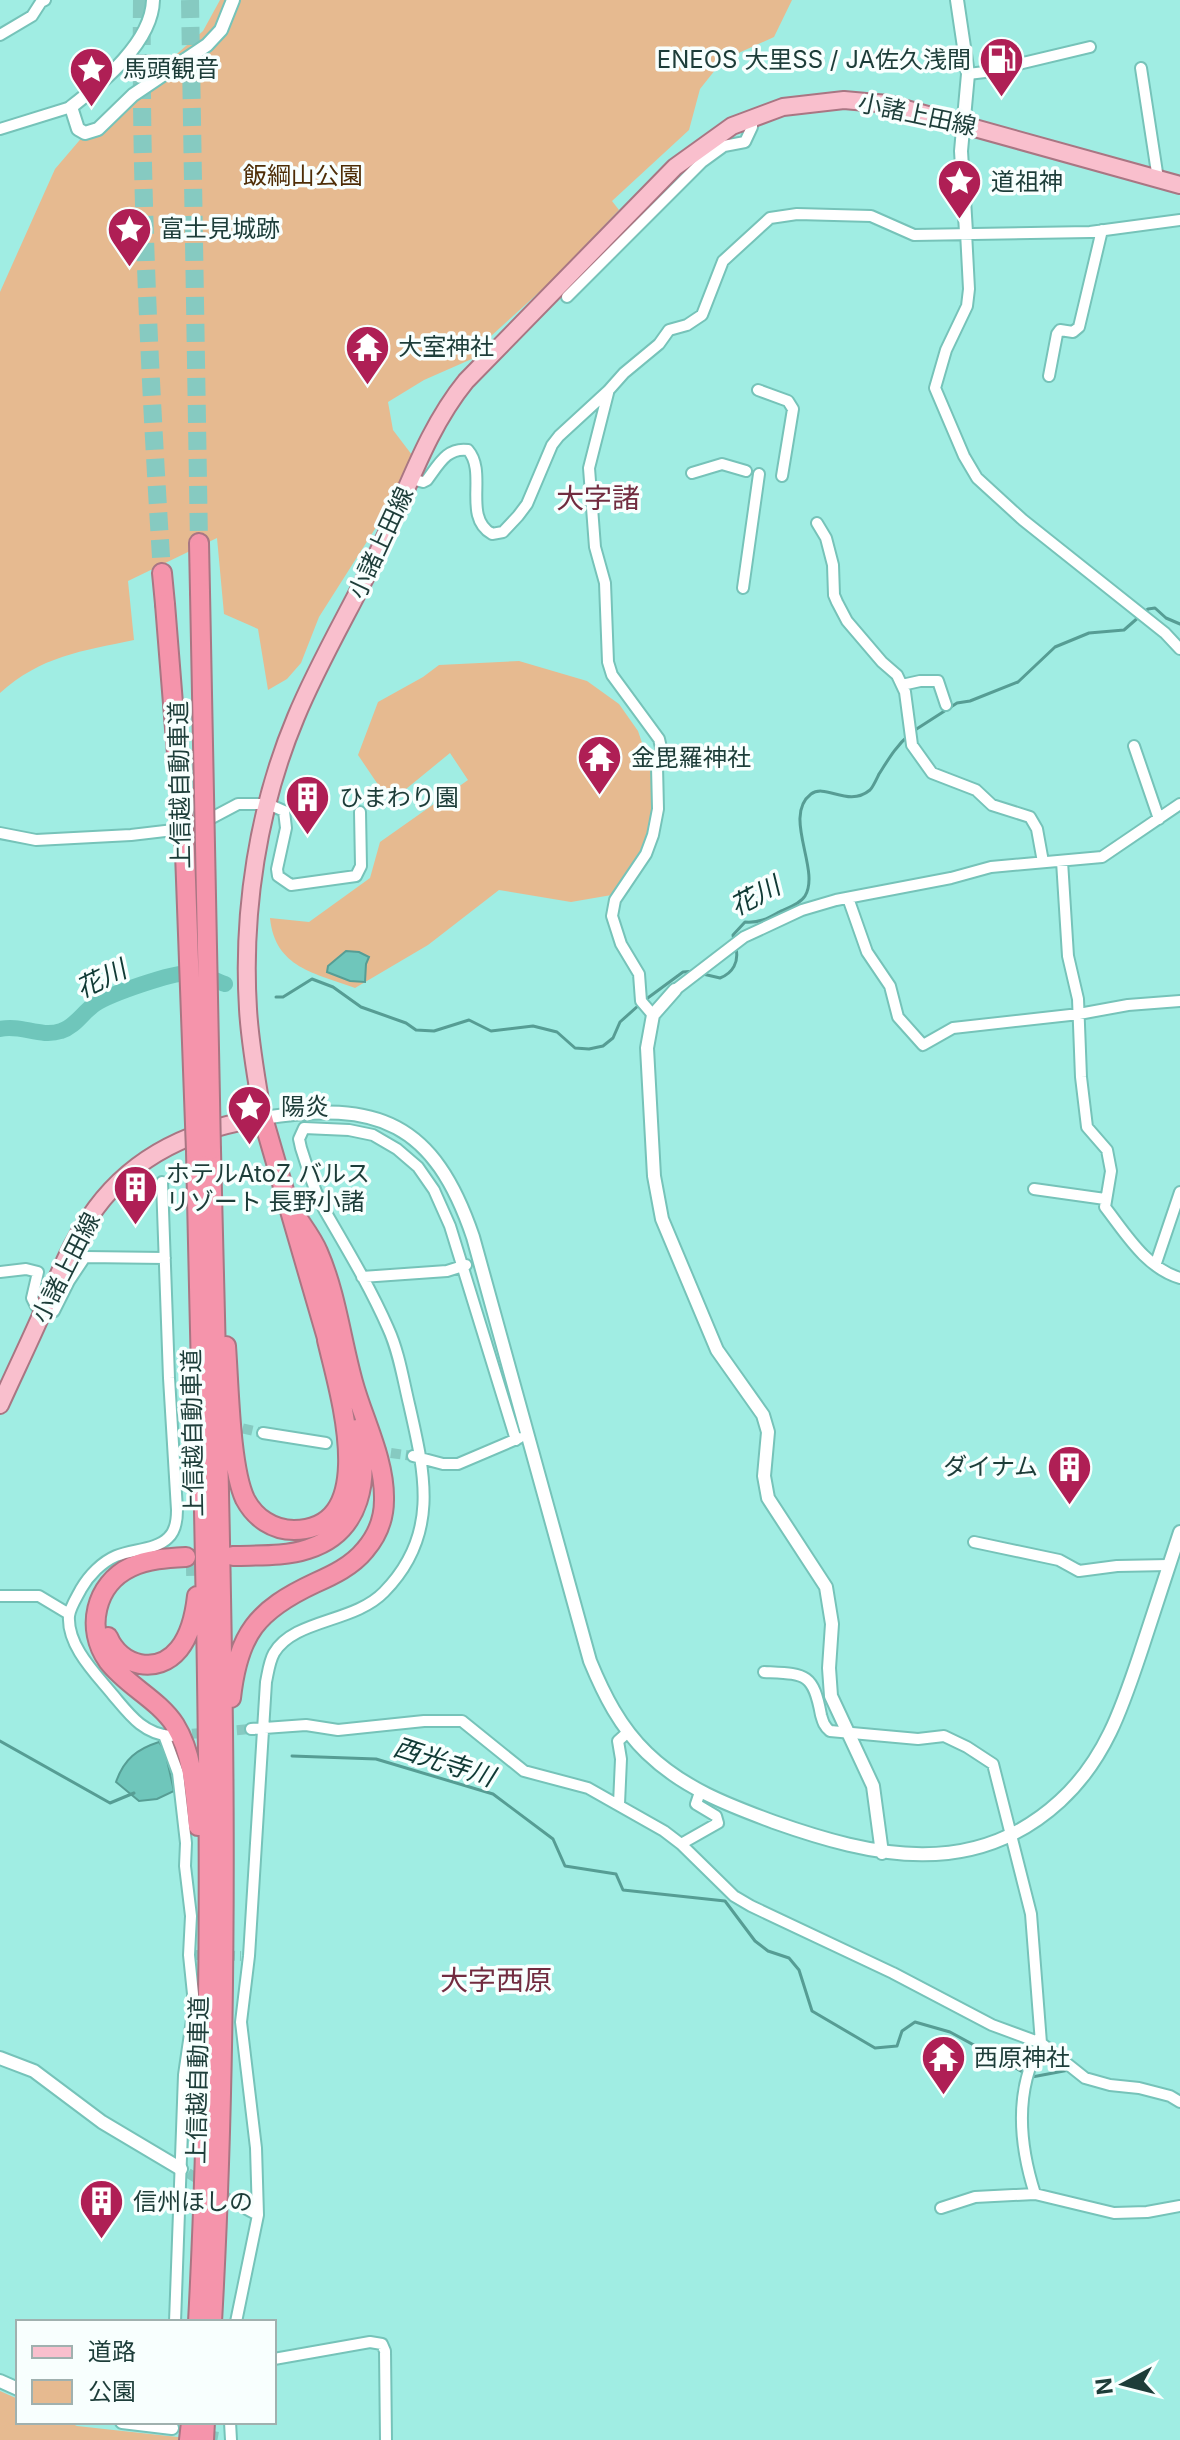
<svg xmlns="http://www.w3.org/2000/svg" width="1180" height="2440" font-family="Inter,'Noto Sans JP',sans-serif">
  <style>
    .green { fill: #e6ba90 }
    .water { fill: #6fc6bb; stroke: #569d94; stroke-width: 2 }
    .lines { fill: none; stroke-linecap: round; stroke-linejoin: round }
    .stream { stroke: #569d94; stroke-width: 3 }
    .river { stroke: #6fc6bb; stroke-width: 16 }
    .minor-tunnel { stroke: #86cac1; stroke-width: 10; stroke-dasharray: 10 5; stroke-linecap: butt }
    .motorway-tunnel { stroke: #86cac1; stroke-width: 18; stroke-dasharray: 18 9; stroke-linecap: butt }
    .minor-casing { stroke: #76c3b9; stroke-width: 14 }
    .tertiary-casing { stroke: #76c3b9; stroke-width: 16 }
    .primary-casing { stroke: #a97683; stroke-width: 20 }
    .motorway-casing { stroke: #a97683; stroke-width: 22 }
    .minor { stroke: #fff; stroke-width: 10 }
    .tertiary { stroke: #fff; stroke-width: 12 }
    .primary { stroke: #f9bfcd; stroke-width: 16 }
    .motorway { stroke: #f594ab; stroke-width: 18 }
    .motorway-bridge-casing { stroke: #a97683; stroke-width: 22; stroke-linecap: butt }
    .motorway-bridge { stroke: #f594ab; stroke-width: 18 }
    .labels { text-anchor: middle; stroke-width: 7; stroke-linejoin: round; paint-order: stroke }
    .poi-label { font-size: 24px; fill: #1d3d39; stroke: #f8fffe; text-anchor: start }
    .street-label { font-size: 24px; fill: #1d3d39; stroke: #f8fffe }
    .park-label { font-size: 24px; fill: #4e2d06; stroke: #f8fffe }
    .water-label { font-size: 26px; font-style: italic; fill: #103a35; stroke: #f8fffe }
    .quarter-label { font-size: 28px; fill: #712c40; stroke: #f8fffe }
  </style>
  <rect width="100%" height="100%" fill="#a0ede3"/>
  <path class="green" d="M220,0H792L774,37L723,60L700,89L689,130L612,201L619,210L547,285L490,337L474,358L424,380L388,402L393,430L412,455L380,521L319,617L301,663L287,679L268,690L258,629L224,614L217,538L128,581L134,640C82,651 41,656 0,693V292L55,169L96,121L137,83L170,60L203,31Z
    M519,661L587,681L619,704L638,731L655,781L658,832L629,892L571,902L499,890L428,945L355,988C315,973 275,968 270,918L309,922L370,878L380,842L468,780L450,753L406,789L383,792L358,755L378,702L423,677L439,665Z
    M0,2391L18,2399V2422H68L77,2426L205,2440H0Z"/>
  <path class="water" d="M346,951L359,952L369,957L366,964L365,982L350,981L327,972L328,966Z
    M159,1742L165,1751L174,1791L157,1799L139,1801L116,1782C124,1759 137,1749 159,1742Z"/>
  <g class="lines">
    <path class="stream" d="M915,730L957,703L970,701L1018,682L1055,647L1089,633L1124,630L1148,609L1155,608L1166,618L1180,624
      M734,941L733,935L745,922C759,923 767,919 779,912C788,908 800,904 805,896C821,870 782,816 811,794C826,783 848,808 870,790C873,787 877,778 879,774C888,760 896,746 909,735
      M703,974L720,978C733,973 739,962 736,948
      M276,997H283L312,979L333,987L361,1007L406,1023L416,1030L434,1031L469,1020L491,1031L533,1026L557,1032L575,1048L589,1049L603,1046L613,1038L620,1022L639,1005
      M645,1000L683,972L696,971
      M0,1741L110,1803L134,1793
      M292,1756L376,1759L493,1794L553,1839L565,1866L616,1874L623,1890L725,1901L755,1941L768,1951L789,1958L799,1970L812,2011L875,2048L897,2046L902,2031L915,2022L950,2032L1032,2077L1069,2070"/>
    <path class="river" d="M0,1029C21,1024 40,1038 61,1031C75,1027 83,1012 95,1004C110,994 173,972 190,973C202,973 214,980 225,984"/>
    <path class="minor-tunnel" d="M175,1414L205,1420
      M228,1425L263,1433
      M376,1451L413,1456
      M177,1735L251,1729
      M195,1955L241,1956
      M188,2173L243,2207
      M180,2430L218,2437"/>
    <path class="motorway-tunnel" d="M142,0C140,191 150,382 162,573
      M190,0L199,543
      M186,1567L233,1566"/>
    <defs>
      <path id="minor" d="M0,35L32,16L41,2L45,0
        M1141,68L1158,179
        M968,74L985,72L1090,47
        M0,129L71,107
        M966,232L969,289L967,306L946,350L935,388L964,456L977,478L1023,520L1165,633L1180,649
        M567,297L702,162L724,146L745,142L752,127V117
        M1049,376L1057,334L1060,330L1073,332L1079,327L1102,230
        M758,390L788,401L793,409L782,476
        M608,393L589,468L595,547L605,583L608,662L612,675L659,739L662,752L657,766L658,809L653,835L646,854L615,900L612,916L621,944L639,974L641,1001L653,1015
        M692,473L722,464L746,471
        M411,479L423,482L427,480C439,464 447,447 468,450C488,473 462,517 492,534L503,532L518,516L527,504L552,445L559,436L608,391L624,373L659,344L669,330L687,325L702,315L723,261L770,218L797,214L871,216L914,235L1090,232L1180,220
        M817,523L826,538L833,565L834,595L837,602L847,621L882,662L897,675L905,692L912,745L932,773L976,790L992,805L1030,817L1037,829L1043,862
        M743,588L759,474
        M902,685L920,681H938L946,705
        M1134,746L1159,819
        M0,833L36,840L131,835L182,829L204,822L238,804H268L284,811L286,828L277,869L278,876L291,885L356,876L361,866L360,812
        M1062,861L1068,956L1078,999L1081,1077L1087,1127L1107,1150L1111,1171L1105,1207C1126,1234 1146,1268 1180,1278
        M848,898L867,952L890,986L898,1017L923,1045L953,1028L1079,1014L1128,1005L1180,1001
        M675,990L744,937L802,910L836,900L951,878L991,867L1102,857L1180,804
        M162,1182L169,1378L177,1510C177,1520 176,1531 168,1538C156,1550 132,1549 116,1556C102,1562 89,1575 81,1589C77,1597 70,1607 69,1616C67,1646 96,1674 113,1695C129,1714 143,1734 171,1736
        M1034,1189L1105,1199
        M1156,1263L1180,1192
        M0,1272L26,1269L38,1272L32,1298L36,1306L54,1311L69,1281L85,1257L165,1258
        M362,1277L447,1271L466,1265
        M263,1433L326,1443
        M413,1456L443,1464H458L519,1438
        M974,1542L1059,1560L1079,1571L1117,1566L1169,1565
        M0,1596H39L69,1614
        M764,1672C805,1674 813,1672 821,1715C823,1722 824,1726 830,1731L918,1739L944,1736L967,1747L993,1764L1031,1914L1041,2043C1014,2090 1019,2144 1035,2194
        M251,1729L306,1725L338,1730L424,1721H462L524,1771L588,1788L664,1831L681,1844L734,1896L751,1906L893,1973L992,2025L1041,2043L1085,2078L1110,2085L1139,2088L1170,2096L1180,2102
        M164,1735L178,1773L186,1843L185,1866L191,1916L189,1955L193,1994V2013L184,2075L175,2322
        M619,1804L621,1759L618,1741L628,1732
        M681,1844L718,1823L716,1816L696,1804L700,1792
        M243,2207L258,2215
        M941,2208L975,2197L1035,2194L1114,2213L1147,2212L1180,2206
        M236,2322L258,2215L256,2148L241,2022L249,1956L266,1682C268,1673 269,1662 274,1653C294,1619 354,1623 384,1592C440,1535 425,1474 409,1404C403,1379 399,1352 388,1328C370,1287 347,1249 325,1211C314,1192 308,1169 301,1148L299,1139L304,1128L349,1130L373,1135L397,1149L418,1167L434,1190L450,1226L516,1440
        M274,2359L370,2342L382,2344L385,2351L386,2440
        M230,2422L231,2440"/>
      <path id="tertiary" d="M153,0C152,42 103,82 71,107L78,129L85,133L98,129L133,95L207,45L221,30L233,0
        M957,0L968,74L961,151L966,232
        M675,990L653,1015L647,1048L654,1176L662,1219L717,1350L763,1415L768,1432L764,1476L768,1498L826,1587L832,1624L829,1668L831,1696L873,1786L882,1853
        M263,1118C378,1100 434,1122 473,1237L590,1661C604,1695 620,1727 647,1753C683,1788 728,1805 774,1822C873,1857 974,1880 1060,1801C1106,1759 1123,1705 1142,1648C1155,1609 1167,1571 1180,1532
        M0,2058L34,2071L102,2122L181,2169
        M0,2381L18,2389
        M122,2422L172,2428"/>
      <path id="primary" d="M0,1405C14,1374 29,1343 43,1311C57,1279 69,1247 89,1218C129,1157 192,1128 263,1118C257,1082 250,1045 248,1009C242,912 258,807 296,717C320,659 353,605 380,548C407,492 426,430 466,381L675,167L732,126L783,107L844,100L888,104L1180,185"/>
      <path id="motorway" d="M199,543L200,592
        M162,573L165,604
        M263,1118L331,1352
        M211,1150C220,1540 234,1932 212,2322
        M196,1151C204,1541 219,1932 198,2322
        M226,1346C229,1385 230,1467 245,1499C255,1518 273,1530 294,1530C383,1529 338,1388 327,1340
        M233,1556C258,1555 284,1557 308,1549C362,1532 370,1477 357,1429
        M186,1557C167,1558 148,1559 131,1567C95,1584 85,1629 108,1661C127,1686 158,1699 175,1725C193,1754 195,1793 198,1826
        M108,1637C120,1666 157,1676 179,1649C191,1634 195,1614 197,1596
        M231,1698C238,1634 257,1610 315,1583C333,1575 352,1566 365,1550C377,1536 384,1518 384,1500C385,1460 363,1419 353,1382C341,1339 336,1293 318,1252C310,1233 295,1218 287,1200
        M189,2440L191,2422
        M204,2440L205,2422"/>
    </defs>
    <use href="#minor" class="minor-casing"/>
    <use href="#tertiary" class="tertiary-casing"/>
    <use href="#primary" class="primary-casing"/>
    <use href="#motorway" class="motorway-casing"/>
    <use href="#minor" class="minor"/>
    <use href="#tertiary" class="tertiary"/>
    <use href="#primary" class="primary"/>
    <use href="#motorway" class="motorway"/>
    <defs>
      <path id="motorway-bridge" d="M200,592L211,1150
        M165,604L185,853L196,1151"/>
    </defs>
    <use href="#motorway-bridge" class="motorway-bridge-casing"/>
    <use href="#motorway-bridge" class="motorway-bridge"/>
  </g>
  <defs>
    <symbol id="fuel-pin" viewBox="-11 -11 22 30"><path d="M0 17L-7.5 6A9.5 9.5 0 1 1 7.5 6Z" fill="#af1f55" stroke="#f8fffe"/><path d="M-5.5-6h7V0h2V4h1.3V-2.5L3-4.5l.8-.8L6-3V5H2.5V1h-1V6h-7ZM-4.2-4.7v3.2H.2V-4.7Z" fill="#fff"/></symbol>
    <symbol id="sight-pin" viewBox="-11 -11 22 30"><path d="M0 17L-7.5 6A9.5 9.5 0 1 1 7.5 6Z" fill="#af1f55" stroke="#f8fffe"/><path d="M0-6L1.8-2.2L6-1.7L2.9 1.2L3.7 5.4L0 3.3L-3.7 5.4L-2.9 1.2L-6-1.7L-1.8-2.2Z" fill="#fff"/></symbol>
    <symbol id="temple-pin" viewBox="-11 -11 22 30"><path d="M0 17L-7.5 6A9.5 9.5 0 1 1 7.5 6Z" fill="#af1f55" stroke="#f8fffe"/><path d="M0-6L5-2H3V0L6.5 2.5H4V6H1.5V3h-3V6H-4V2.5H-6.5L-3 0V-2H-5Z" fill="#fff"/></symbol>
    <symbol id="building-pin" viewBox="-11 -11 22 30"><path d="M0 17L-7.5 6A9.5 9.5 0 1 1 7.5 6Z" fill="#af1f55" stroke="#f8fffe"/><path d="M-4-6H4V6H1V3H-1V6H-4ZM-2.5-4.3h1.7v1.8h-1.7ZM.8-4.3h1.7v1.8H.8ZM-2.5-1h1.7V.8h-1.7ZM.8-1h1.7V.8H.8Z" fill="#fff"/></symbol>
  </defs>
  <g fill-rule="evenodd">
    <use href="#fuel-pin" x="976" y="34" width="51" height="69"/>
    <use href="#sight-pin" x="66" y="44" width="51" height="69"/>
    <use href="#sight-pin" x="934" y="156" width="51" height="69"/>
    <use href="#sight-pin" x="104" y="204" width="51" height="69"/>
    <use href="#temple-pin" x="342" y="322" width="51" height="69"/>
    <use href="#temple-pin" x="574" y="732" width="51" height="69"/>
    <use href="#building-pin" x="282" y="772" width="51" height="69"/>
    <use href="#sight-pin" x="224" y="1082" width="51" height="69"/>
    <use href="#building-pin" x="110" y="1162" width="51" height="69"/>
    <use href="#building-pin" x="1044" y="1442" width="51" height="69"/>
    <use href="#temple-pin" x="918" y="2032" width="51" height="69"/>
    <use href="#building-pin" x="76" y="2176" width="51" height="69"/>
  </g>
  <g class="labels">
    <g class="poi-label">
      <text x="971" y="68" text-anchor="end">ENEOS 大里SS / JA佐久浅間</text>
      <text x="123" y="77">馬頭観音</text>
      <text x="991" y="190">道祖神</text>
      <text x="160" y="237">富士見城跡</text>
      <text x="398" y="355">大室神社</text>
      <text x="631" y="766">金毘羅神社</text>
      <text x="339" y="806">ひまわり園</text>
      <text x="281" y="1115">陽炎</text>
      <text x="166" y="1182">ホテルAtoZ バルス<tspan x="166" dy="28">リゾート 長野小諸</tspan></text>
      <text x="1038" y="1475" text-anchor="end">ダイナム</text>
      <text x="974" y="2066">西原神社</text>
      <text x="133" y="2210">信州ほしの</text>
    </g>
    <g class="street-label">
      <text transform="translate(917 115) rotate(12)" y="8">小諸上田線</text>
      <text transform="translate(381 543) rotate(-65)" y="8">小諸上田線</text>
      <text transform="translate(180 785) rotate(-91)" y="8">上信越自動車道</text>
      <text transform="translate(66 1268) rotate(-63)" y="8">小諸上田線</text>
      <text transform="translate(193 1433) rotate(-91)" y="8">上信越自動車道</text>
      <text transform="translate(198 2080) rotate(-89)" y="8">上信越自動車道</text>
    </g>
    <g class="park-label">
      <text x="303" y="184">飯綱山公園</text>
    </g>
    <g class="water-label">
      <text transform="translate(755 896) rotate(-28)" y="9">花川</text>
      <text transform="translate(101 979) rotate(-26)" y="9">花川</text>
      <text transform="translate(444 1762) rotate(18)" y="9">西光寺川</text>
    </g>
    <g class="quarter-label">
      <text x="598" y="508">大字諸</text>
      <text x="496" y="1990">大字西原</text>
    </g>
  </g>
  <rect x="16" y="2320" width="260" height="104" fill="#f8fffe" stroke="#a0b1af" stroke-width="2"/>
  <rect x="32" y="2346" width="40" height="12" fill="#f9bfcd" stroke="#a0b1af" stroke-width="2"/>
  <text x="88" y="2360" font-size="24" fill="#1d3d39">道路</text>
  <rect x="32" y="2380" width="40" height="24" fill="#e6ba90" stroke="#a0b1af" stroke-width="2"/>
  <text x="88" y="2400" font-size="24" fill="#1d3d39">公園</text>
  <g transform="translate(1124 2384) rotate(263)" stroke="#f8fffe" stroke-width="6" paint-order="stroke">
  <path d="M0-6L14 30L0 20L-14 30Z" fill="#1d3d39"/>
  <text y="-12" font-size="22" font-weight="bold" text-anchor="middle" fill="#1d3d39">N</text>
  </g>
</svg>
